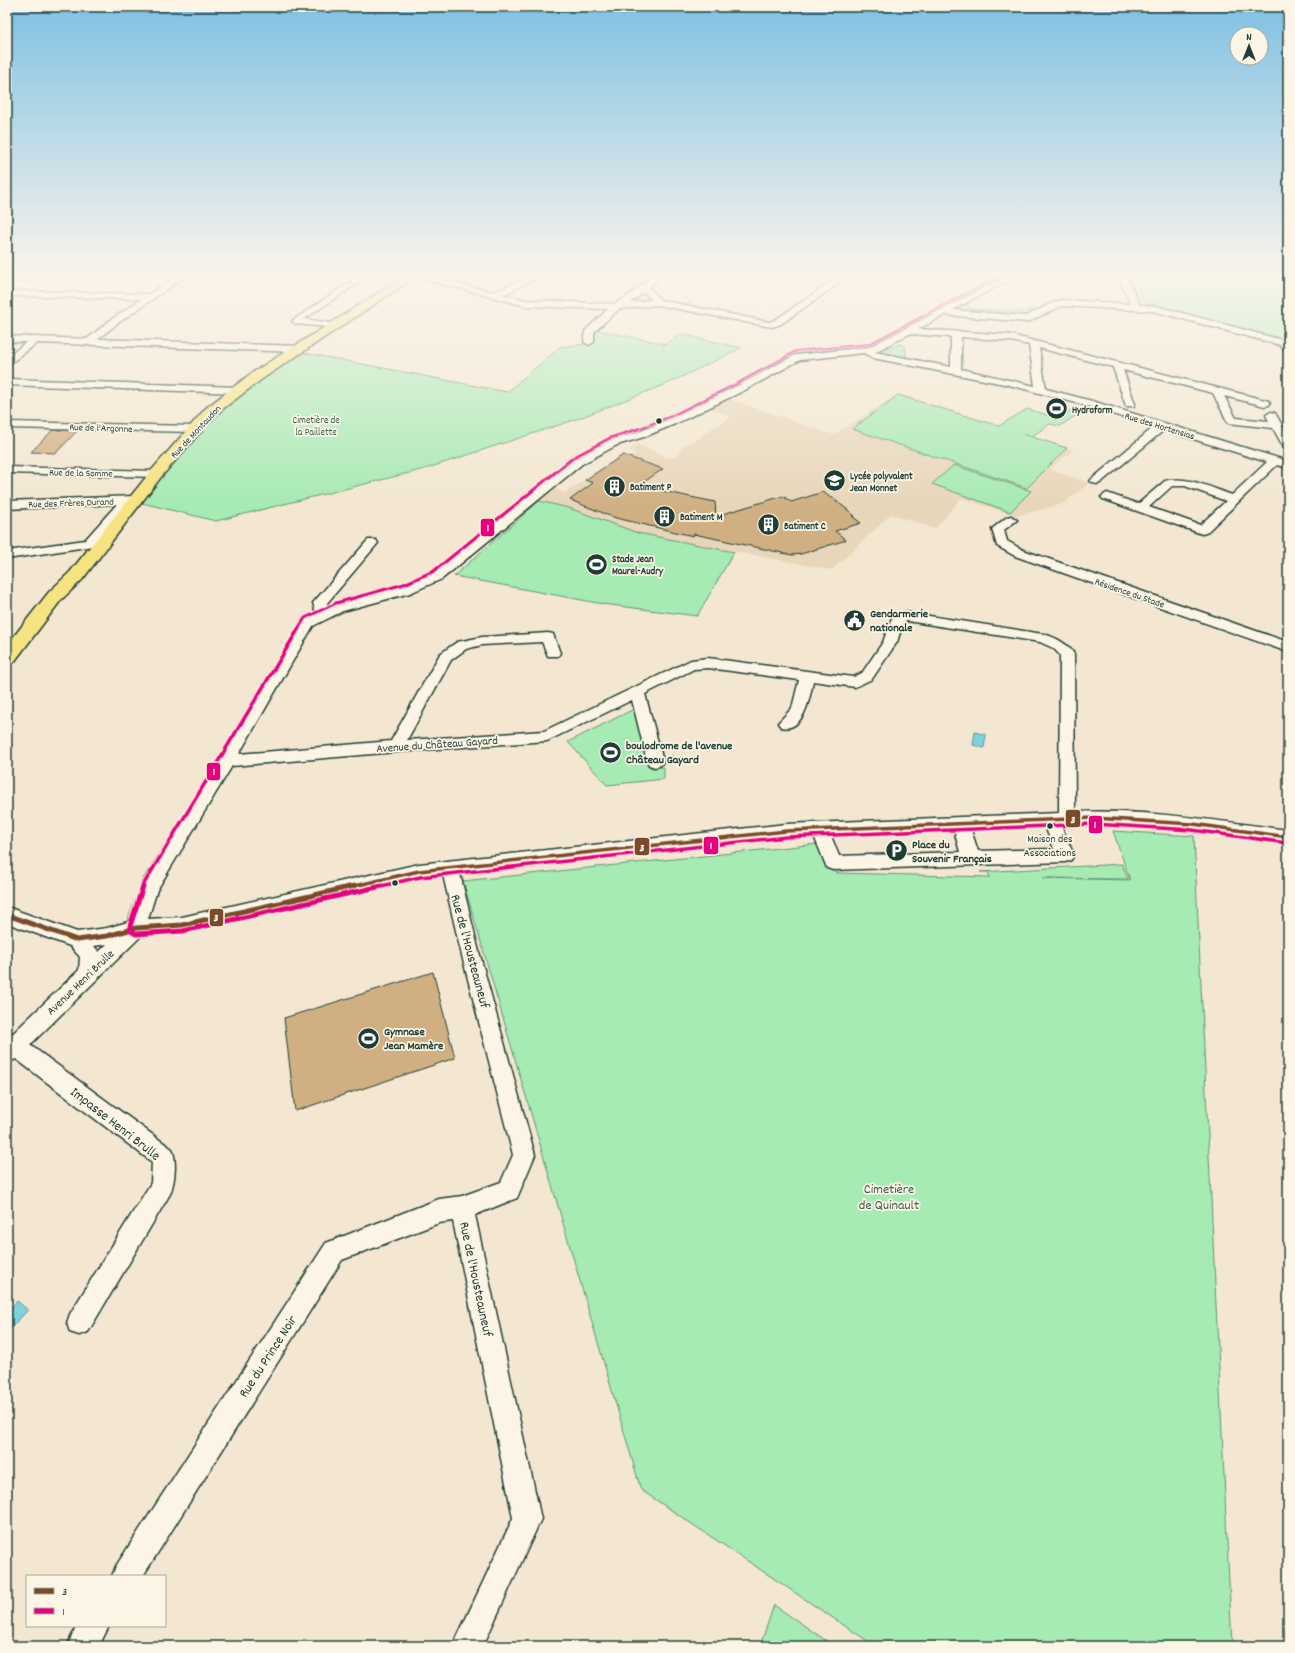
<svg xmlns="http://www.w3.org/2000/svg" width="1295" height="1653" font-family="Dekko,sans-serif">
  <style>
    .built { fill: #e8d6ba }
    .green { fill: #a6eab4; stroke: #629474 }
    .water { fill: #81d1dd; stroke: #5a9699 }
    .building { fill: #d0b083; stroke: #1f3d34 }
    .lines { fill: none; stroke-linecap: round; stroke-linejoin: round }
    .minor-casing { stroke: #1f3d34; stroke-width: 3 }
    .major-casing { stroke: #1f3d34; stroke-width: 3 }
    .minor { fill: #fcf5e5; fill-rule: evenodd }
    .major { fill: #f6e381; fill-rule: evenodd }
    .bus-1-far1-casing { stroke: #fcf5e5; stroke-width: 6 }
    .bus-1-casing { stroke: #fcf5e5; stroke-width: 8 }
    .bus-2-far3-casing { stroke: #fcf5e5; stroke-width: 3.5 }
    .bus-2-far2-casing { stroke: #fcf5e5; stroke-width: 5 }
    .bus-2-far1-casing { stroke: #fcf5e5; stroke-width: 6 }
    .bus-2-casing { stroke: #fcf5e5; stroke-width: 8 }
    .bus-1-far1 { stroke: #7a4b2a; stroke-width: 3.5 }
    .bus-1 { stroke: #7a4b2a; stroke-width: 5 }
    .bus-2-far3 { stroke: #e6007e; stroke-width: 2 }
    .bus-2-far2 { stroke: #e6007e; stroke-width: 3 }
    .bus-2-far1 { stroke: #e6007e; stroke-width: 3.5 }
    .bus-2 { stroke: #e6007e; stroke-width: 5 }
    .bus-dot { fill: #1f3d34; stroke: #fcf5e5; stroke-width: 1.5 }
    .labels { text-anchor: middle; stroke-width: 3.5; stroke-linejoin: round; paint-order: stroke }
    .far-poi-label { font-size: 10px; font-weight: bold; fill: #1f3d34; stroke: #fcf5e5; text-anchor: start }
    .far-park-label { font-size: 10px; fill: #3a604e; stroke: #fcf5e5 }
    .far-street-label { font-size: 10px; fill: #1f3d34; stroke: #fcf5e5 }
    .bus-label { font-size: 11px; fill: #1f3d34; stroke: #fcf5e5 }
    .poi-label { font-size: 12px; font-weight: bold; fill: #1f3d34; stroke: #fcf5e5; text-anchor: start }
    .street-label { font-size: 12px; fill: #1f3d34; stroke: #fcf5e5 }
    .near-street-label { font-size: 14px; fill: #1f3d34; stroke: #fcf5e5 }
    .near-park-label { font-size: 14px; fill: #3a604e; stroke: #fcf5e5 }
    .line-badge { stroke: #fcf5e5; stroke-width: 1.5 }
    .badge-label { font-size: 11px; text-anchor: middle; font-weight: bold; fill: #fff }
  </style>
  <rect width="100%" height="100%" fill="#f3e7d1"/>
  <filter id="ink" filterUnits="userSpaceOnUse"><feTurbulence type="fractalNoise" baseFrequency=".025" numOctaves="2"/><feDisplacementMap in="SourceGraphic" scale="8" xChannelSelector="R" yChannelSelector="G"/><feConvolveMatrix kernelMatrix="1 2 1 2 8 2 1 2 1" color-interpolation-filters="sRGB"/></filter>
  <g filter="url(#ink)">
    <path class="built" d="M1019,276H1073L1112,283L1106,292L1004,285Z
      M899,394L1073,450L1050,469L1089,483L1063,504L1016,516L961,498L935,529L891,514L832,570L638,533L569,508L539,501L555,489L565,493L623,455L632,457L637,453L629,450L637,445L658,453L667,458L678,456L682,448L690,442L702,437L703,434L731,417L710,408L729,399L834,435Z"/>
    <path class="green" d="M1136,276H1288V341L1147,303C1141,300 1135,283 1136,276Z
      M966,304H968L969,309L1029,312L1028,309L1038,311L1027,316L961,312L957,309Z
      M597,330L665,344L663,346L681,334L741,348L669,383L577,419L425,469L216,521L142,503L178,455L195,437L204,432V429L228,405L300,352L507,392L560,347L594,343Z
      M899,344L905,346L906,358L877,352L885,347L890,349Z
      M898,395L999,426L1027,409L1061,419L1070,410L1081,412L1060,426L1050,424L1032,436L1023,434L1067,448L1027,488L852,429Z
      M954,465L1031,491L1010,512L932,484Z
      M539,501L569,508L638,533L734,552L697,616L603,604L454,576Z
      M636,708L651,768L664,767V779L607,785L568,742Z
      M1113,831L1194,836L1232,1646H875L641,1490L463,881L818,844C822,858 823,869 839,873L990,877L988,872H980L1122,864L1128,879L1043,878L1130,880Z
      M774,1605L834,1646H760Z"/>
    <path class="water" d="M975,732L986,735L984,748L973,745Z
      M17,1301L28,1310L7,1332V1312Z"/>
    <path class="building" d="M53,430L77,431L56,453L31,452Z
      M623,455L663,469L638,486L715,502L716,516L783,496L791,502L823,492L831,498H833L855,516H852L861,523L835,531L846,540L801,554L792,555L694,534L693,536L616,518L570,500L593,483L585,480Z
      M433,972L455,1058L295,1111L284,1018Z"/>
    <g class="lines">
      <defs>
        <path id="minor" d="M29,276H39L29,282L7,281V277Z
          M176,276H186L118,323L98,339L299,346L304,349L299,352L37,343L7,366V358L26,342H7V336L87,339L112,319L142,299L13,296L9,293L10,291L149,294Z
          M359,276H369L304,319L337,324V328L296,324L292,321Z
          M413,276H427L494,292L530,276H541L503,295L526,300L614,304L627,297L653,276H662L649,287L660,300L769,322L775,320L839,276H849L781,324L772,327L657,305L619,309L594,332V342L589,345L584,342L585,331L608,309L526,306ZM644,292L651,300L630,303Z
          M1006,276H1016L953,310L1027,316L1050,304L1062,300L1131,304L1120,280L1123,276H1131L1128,280L1140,305L1156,306L1286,341L1288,353L1285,352L1280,345L1153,311L1062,306L1028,322L945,315L918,329L1011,335L1269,401L1270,403L1269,405L1265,406L1224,396L1236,418L1269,421L1266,415L1271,412L1275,413L1288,436V449L1284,448L1273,428L1228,423L1213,393L1123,370L1135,404L1134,406H1126L1113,367L1039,348L1046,389L1092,401L1288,461V468L1277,465L1206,533L1202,534L1103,499L1101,497L1107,493L1138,504L1165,481C1187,475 1211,488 1232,495L1267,462L1164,430L1100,483L1096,484L1090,481L1092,479L1154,427L1084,405L1009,385L873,358L864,353L800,360L745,390L675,424L644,437L617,445L582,464L442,579L410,593L343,611L313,626L239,754L391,741L440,654L457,642L482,637L548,633L553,634L560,653L558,656H548L542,642L482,645L466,649L451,660L407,740L544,731L691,660L708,658L853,677L862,673L883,642L892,618L904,612L1043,634C1055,637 1067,643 1074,654L1075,812C1146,809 1218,821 1288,830V844C1213,833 1137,823 1061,826L1074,855L1071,860L1065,862L833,870L827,868L814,836L786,838L460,874L478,948L535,1155L517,1198L475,1215L541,1519L483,1646H453L513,1518L453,1221L439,1223L342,1260L143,1576H112L116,1566L326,1243L439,1199L462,1196L501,1182L513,1155L460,948L443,875L419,878L182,933L141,936L30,1045L172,1149C177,1162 175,1181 170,1194L88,1332L79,1335L70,1332L67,1323L70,1314L151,1183L152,1162L16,1059L7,1063V1039L79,970L80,957L70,946L7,923V907L77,932L107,928L128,922L142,883L221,757L301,623L316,613L313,603L368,540H376L378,543L327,603L328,608L401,587L432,573L574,460L609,441L636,433L667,420L737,386L795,355L869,347ZM909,334L951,337V367L875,352ZM961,337L1011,341L1029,345L1035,386L961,369ZM1172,486H1185L1226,501L1200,525L1149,507ZM907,621L1040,642L1053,648L1060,655L1059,813L786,824L419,864L182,917L148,919L157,890L232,766L396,752L547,741L632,700L647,761L649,765L655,767L661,765L663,761L645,694L694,669L708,668L799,680L792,708L778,723L781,727C804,733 810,697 813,681L855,687L872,679L897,642L903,623ZM1045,826L1054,849L978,851L971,830ZM954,830L960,852L839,856L831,836ZM107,944L99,952L94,946Z
          M7,379L239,387L244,390L239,393L7,385Z
          M7,422L194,426L199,429L194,432L7,428Z
          M7,467L156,471L162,474L156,477L7,473Z
          M134,496L140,497L142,500L140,503L127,508L93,546L7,559V551L85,540L117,504L7,509V501Z
          M1011,516L1017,520L1004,530L1007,541L1023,550L1288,642V652L1015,556L997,546L992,529L1007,517Z
          M77,1626H109L99,1646H67Z"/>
        <path id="major" d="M405,276H417L262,379L216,414L161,477L82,580L61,600L14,662L7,664V645L49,592L70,572L151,471L206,408L252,373Z"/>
      </defs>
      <use href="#minor" class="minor-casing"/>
      <use href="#major" class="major-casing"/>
      <use href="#minor" class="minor"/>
      <use href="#major" class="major"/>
      <defs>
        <path id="bus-1-far1" d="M350,887L419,871L786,831L1093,818L1193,824L1288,837"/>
        <path id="bus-1" d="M7,915L77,940L107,936L136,928L182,925L354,886"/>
        <path id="bus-2-far3" d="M635,430L669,417L738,383L796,351L869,344L999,276"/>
        <path id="bus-2-far2" d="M298,629L305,618L336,603L404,584L434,571L574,457L610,438L638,429"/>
        <path id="bus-2-far1" d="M142,887L299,628
          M377,887L420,877L786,837L1093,824L1192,830L1287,843"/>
        <path id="bus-2" d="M143,886L130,926L131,931L136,934L183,931L382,886"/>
      </defs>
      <use href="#bus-1-far1" class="bus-1-far1-casing"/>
      <use href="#bus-1" class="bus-1-casing"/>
      <use href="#bus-2-far3" class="bus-2-far3-casing"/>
      <use href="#bus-2-far2" class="bus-2-far2-casing"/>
      <use href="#bus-2-far1" class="bus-2-far1-casing"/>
      <use href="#bus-2" class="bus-2-casing"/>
      <use href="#bus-1-far1" class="bus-1-far1"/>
      <use href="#bus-1" class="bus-1"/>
      <use href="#bus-2-far3" class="bus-2-far3"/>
      <use href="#bus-2-far2" class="bus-2-far2"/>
      <use href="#bus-2-far1" class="bus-2-far1"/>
      <use href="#bus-2" class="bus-2"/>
    </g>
  </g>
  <linearGradient id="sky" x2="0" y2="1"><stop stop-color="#7fc0e4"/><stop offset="0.54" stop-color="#faf4ea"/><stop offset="1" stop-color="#faf4ea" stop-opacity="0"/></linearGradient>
  <rect width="1295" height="507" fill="url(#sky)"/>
  <defs>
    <symbol id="stadium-disc" viewBox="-11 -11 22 22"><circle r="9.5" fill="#1f3d34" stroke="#fcf5e5"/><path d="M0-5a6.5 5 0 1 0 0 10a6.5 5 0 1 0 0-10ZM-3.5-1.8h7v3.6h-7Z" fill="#fff"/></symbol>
    <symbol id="school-disc" viewBox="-11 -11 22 22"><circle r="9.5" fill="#1f3d34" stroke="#fcf5e5"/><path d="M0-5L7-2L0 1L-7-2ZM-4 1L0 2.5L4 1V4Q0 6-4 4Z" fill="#fff"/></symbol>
    <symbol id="building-disc" viewBox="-11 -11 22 22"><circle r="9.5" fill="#1f3d34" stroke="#fcf5e5"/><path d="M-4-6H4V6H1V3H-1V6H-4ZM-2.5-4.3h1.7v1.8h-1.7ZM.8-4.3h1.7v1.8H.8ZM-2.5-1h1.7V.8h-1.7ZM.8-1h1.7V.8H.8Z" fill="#fff"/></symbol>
    <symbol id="civic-disc" viewBox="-11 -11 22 22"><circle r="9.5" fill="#1f3d34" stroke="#fcf5e5"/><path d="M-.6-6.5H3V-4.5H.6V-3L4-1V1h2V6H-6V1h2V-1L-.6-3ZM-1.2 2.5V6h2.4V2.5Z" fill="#fff"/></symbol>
    <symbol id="parking-disc" viewBox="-11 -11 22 22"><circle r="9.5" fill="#1f3d34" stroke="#fcf5e5"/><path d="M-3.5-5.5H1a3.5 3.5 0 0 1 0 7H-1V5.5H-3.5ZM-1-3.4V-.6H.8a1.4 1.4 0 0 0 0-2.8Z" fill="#fff"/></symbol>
  </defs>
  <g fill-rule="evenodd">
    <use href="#stadium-disc" x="1044" y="396" width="25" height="25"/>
    <use href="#school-disc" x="822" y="468" width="25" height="25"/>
    <use href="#building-disc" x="602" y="474" width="25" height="25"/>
    <use href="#building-disc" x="652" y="504" width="25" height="25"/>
    <use href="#building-disc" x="756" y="512" width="25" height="25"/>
    <use href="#stadium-disc" x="584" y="552" width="25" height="25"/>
    <use href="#civic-disc" x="842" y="608" width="25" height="25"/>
    <use href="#stadium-disc" x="598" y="740" width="25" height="25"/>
    <use href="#parking-disc" x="884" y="838" width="25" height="25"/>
    <use href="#stadium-disc" x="356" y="1026" width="25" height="25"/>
  </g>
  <g class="bus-dot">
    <circle cx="659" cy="421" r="3.5"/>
    <circle cx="1050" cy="826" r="3.5"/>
    <circle cx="395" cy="883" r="3.5"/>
  </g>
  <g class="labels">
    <g class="far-poi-label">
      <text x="1072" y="413">Hydroform</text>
      <text x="850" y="479">Lycée polyvalent<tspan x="850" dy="12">Jean Monnet</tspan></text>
      <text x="630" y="490">Batiment P</text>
      <text x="680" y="520">Batiment M</text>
      <text x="784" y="529">Batiment C</text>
      <text x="612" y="562">Stade Jean<tspan x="612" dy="12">Maurel-Audry</tspan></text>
    </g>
    <g class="far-park-label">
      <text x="316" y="423">Cimetière de<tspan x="316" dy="12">la Paillette</tspan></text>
    </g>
    <g class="far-street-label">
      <text transform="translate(1160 425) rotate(17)" y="4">Rue des Hortensias</text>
      <text transform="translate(101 427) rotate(2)" y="4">Rue de l'Argonne</text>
      <text transform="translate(195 431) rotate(-47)" y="4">Rue de Montaudon</text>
      <text transform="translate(81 472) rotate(1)" y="4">Rue de la Somme</text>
      <text transform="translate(71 502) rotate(-2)" y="4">Rue des Frères Durand</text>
      <text transform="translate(1130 592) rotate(19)" y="4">Résidence du Stade</text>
    </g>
    <g class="bus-label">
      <text x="1050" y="842">Maison des<tspan x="1050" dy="14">Associations</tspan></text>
    </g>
    <g class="poi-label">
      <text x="870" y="617">Gendarmerie<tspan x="870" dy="14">nationale</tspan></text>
      <text x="626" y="749">boulodrome de l'avenue<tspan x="626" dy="14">Château Gayard</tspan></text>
      <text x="912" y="848">Place du<tspan x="912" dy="14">Souvenir Français</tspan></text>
      <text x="384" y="1035">Gymnase<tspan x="384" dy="14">Jean Mamère</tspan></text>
    </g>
    <g class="street-label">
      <text transform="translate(437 744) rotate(-4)" y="4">Avenue du Château Gayard</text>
      <text transform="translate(80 982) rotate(-44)" y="4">Avenue Henri Brulle</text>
    </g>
    <g class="near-street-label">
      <text transform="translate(471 951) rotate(75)" y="5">Rue de l'Housteauneuf</text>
      <text transform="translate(116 1123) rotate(38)" y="5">Impasse Henri Brulle</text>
      <text transform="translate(477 1279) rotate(78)" y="5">Rue de l'Housteauneuf</text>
      <text transform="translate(267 1356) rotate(-57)" y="5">Rue du Prince Noir</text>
    </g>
    <g class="near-park-label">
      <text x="889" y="1193">Cimetière<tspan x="889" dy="16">de Quinault</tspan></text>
    </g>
  </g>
  <g class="line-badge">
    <rect x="480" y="518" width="15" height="19" rx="4" fill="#e6007e"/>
    <rect x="206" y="762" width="15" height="19" rx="4" fill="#e6007e"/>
    <rect x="1065" y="809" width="16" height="19" rx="4" fill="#7a4b2a"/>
    <rect x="1088" y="815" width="15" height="19" rx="4" fill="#e6007e"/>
    <rect x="703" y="836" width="16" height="19" rx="4" fill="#e6007e"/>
    <rect x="634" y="837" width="16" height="19" rx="4" fill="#7a4b2a"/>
    <rect x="209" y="908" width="15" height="19" rx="4" fill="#7a4b2a"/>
  </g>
  <g class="badge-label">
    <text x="488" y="531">1</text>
    <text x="214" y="775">1</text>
    <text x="1073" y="823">3</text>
    <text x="1095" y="828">1</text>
    <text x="711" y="849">1</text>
    <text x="642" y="851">3</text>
    <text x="216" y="921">3</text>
  </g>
  <rect width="1295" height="1653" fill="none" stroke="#fcf5e5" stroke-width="24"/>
  <rect x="12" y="12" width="1271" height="1629" fill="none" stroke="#1f3d34" stroke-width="1.5" filter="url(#ink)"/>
  <rect x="26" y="1575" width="140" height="52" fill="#fcf5e5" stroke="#a4ab9e"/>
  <rect x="34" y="1588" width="20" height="6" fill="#7a4b2a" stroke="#a4ab9e"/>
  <text x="62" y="1595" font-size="12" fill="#1f3d34">3</text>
  <rect x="34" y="1608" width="20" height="6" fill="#e6007e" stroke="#a4ab9e"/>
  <text x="62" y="1615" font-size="12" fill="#1f3d34">1</text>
  <g transform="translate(1249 46)"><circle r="19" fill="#fcf5e5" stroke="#a4ab9e"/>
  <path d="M0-3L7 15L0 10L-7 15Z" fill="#1f3d34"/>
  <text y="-6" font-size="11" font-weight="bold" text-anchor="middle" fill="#1f3d34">N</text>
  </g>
</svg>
